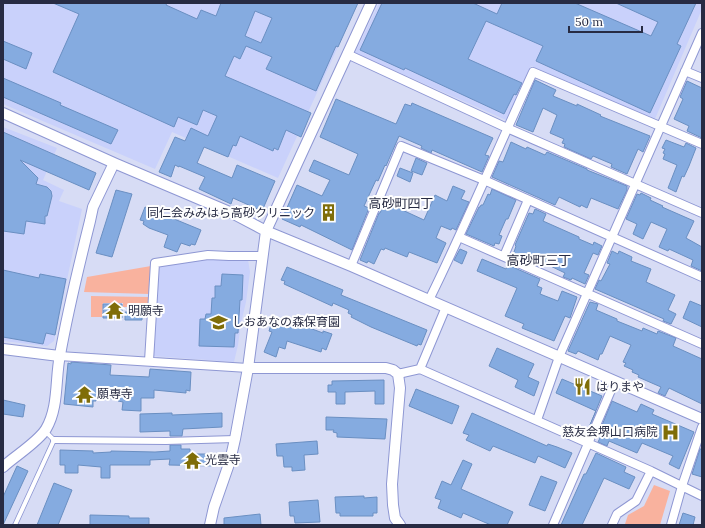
<svg xmlns="http://www.w3.org/2000/svg" width="705" height="528" font-family="Lora,'Noto Sans JP',serif">
  <style>
    .built { fill: #c9d1fb }
    .green { fill: #f9b29e }
    .building { fill: #85abe0; stroke: #6a8fc2; fill-rule: evenodd }
    .lines { fill: none; stroke-linecap: round; stroke-linejoin: round }
    .service-casing { stroke: #8e97d3; stroke-width: 5.5 }
    .pedestrian-casing { stroke: #8e97d3; stroke-width: 8 }
    .minor-casing { stroke: #8e97d3; stroke-width: 10 }
    .tertiary-casing { stroke: #8e97d3; stroke-width: 12 }
    .service { stroke: #fff; stroke-width: 4 }
    .pedestrian { stroke: #fff; stroke-width: 6 }
    .minor { stroke: #fff; stroke-width: 8 }
    .tertiary { stroke: #fff; stroke-width: 10 }
    .labels { text-anchor: middle; stroke-width: 4; stroke-linejoin: round; paint-order: stroke }
    .poi-label { font-size: 12px; fill: #272b43; stroke: #fefefe; text-anchor: start }
    .neighbourhood-label { font-size: 13px; fill: #272b43; stroke: #fefefe }
  </style>
  <rect width="100%" height="100%" fill="#d7dcf5"/>
  <path class="built" d="M3,3H358L278,178L172,132L155,169L3,104Z
    M379,3H702V9L655,119L531,66L506,120L355,53Z
    M3,127L57,148L43,180L64,190L59,201L82,209L54,341L47,346L3,341Z
    M207,257L248,260L250,272L246,302L241,323L238,345L234,362L153,356L159,268L163,264Z"/>
  <path class="green" d="M151,266L149,294L84,292L87,277Z
    M91,296L149,297V307H123V303H103L102,317H91Z
    M654,485L670,491L660,525H633L625,524L628,515L644,506Z"/>
  <path class="building" d="M53,3H167L166,5L197,19L201,10L216,16L221,3H358L338,47L336,46L316,91L266,69L272,57L246,46L240,59L234,56L225,76L311,113L301,137L286,130L278,150L274,148L273,151L240,136L236,146L233,145L228,157L204,147L197,163L232,178L237,165L275,181L262,211L233,198L231,204L199,189L205,177L179,166V167L175,165L171,177L159,172L175,137L185,141L191,128L208,136L217,116L203,110L197,125L178,117L174,127L53,72L79,14ZM255,11L272,18L261,43L245,36Z
    M382,3H473L497,14L502,3H575L651,36L658,22L616,3H696L677,44L681,46L650,113L536,61L543,46L486,21L468,59L522,83L516,95L514,94L504,114L405,68L404,70L360,50Z
    M3,41L32,53L26,69L3,59Z
    M3,78L61,103L60,105L118,130L111,144L3,97Z
    M535,80L556,90L553,96L577,106V104L601,115L600,116L650,136L643,152L638,149L627,174L611,167L612,164L593,156L591,159L564,147L565,144L562,143L564,139L550,133L557,115L543,108L533,132L516,125Z
    M687,81L702,88V138L687,131L689,126L674,119L683,99L680,97Z
    M336,99L396,124L405,104L411,106L412,103L493,138L485,155L489,156L482,172L432,150L431,153L421,148L422,146L399,136L386,166L385,165L378,181L376,180L364,206L369,208L352,250L301,225L300,227L282,219L297,185L322,196L330,180L309,171L314,160L349,175L358,154L320,137Z
    M3,132L96,173L89,190L20,160L38,178L36,184L47,187L51,191L52,196L47,216H45V224L26,221L24,234L3,231Z
    M666,140L684,147L686,143L696,148L689,166L684,177L682,176L676,192L668,188L677,165L663,159L665,154L663,153L665,149L662,148Z
    M511,142L526,149L527,147L545,155L547,152L587,169V170L627,186V190L618,209L591,198L587,208L581,205L580,207L559,197L555,205L492,177L499,161L503,162Z
    M416,158L427,163L422,175L411,171Z
    M400,168L413,173L410,182L397,176Z
    M453,186L465,191L461,199L469,202L456,230L452,228L451,230L441,226L436,238L446,243L437,263L409,252L407,257L385,248L384,250L381,249L374,264L368,261L367,263L360,260L379,213H380L385,202L424,220L435,195L447,201Z
    M492,189L516,200L508,219H506L499,235L502,236L499,244L495,243L494,246L466,234L479,207H480L481,205H483L488,194L490,195Z
    M116,190L132,194L112,257L96,253Z
    M641,193L651,198L650,200L663,206L662,207L694,221L686,238L702,247V271L691,266L693,260L669,249L668,251L659,247L667,229L651,222L643,239L633,234L637,224L626,219L637,194L640,195Z
    M145,207L201,230L195,245L191,244L190,246L181,243L177,252L164,247L168,235L149,228L143,224L144,221L140,220Z
    M535,209L546,214L543,221L579,237V239L593,245L594,242L602,246L598,255L593,253L584,273L589,275L585,284L572,278L571,280L563,277L565,273L536,259L527,256L525,260L513,255L516,246L515,245L529,213L533,214Z
    M460,249L467,252L462,264L454,260Z
    M612,251L618,254L619,251L632,257L631,261L651,269L646,282L675,295L668,310L676,314L671,324L663,321L664,319L595,289L599,280L601,281L610,264L607,263Z
    M482,259L506,269L508,265L540,279L537,286L542,288L540,294L558,301L562,291L577,297L570,318L565,316L554,341L522,328L524,324L505,316L517,288L477,271Z
    M287,267L343,290L341,295L427,330L421,345L418,344L417,346L371,327L351,317L352,315L348,313L349,310L333,303L332,306L284,284L285,281L281,280Z
    M3,270L39,278L40,274L66,279L55,335L46,333L43,344L3,337Z
    M222,274L243,275L242,300H240L238,333H235L234,347L199,346L200,319H205L206,314H211L212,298H215V286H221Z
    M690,301L702,306V327L683,318Z
    M590,302L598,304L596,310L617,319V321L642,331L643,328L657,334L658,331L676,338L673,346L702,359V404L669,388L665,396L658,393L661,387L638,377L639,375L632,372L633,370L624,366L626,363L623,362L631,345L610,336L602,354H600L598,360L578,351L576,354L568,351Z
    M103,304H122V318H103Z
    M125,312L142,313V320H125Z
    M273,318L285,322V321L304,328V326L323,333V331L332,334L326,350L322,348L321,352L287,341L285,349L279,347L276,357L264,352L272,332L269,331Z
    M497,348L534,364L528,377L539,382L534,396L515,387L518,380L489,366Z
    M71,362L111,365L110,375L149,377L150,369L191,372L190,391L186,390V393L154,390V398H141V411L122,410L123,402L118,401V399L96,398V401H93V407L64,404L68,363L71,364Z
    M562,379L602,396L590,425L596,411L556,393Z
    M384,380V404H375V391L345,392V404H336V392H328V385H332V381Z
    M416,389L459,406L452,424L409,406Z
    M3,400L25,405L23,417L3,414Z
    M612,401L637,412L641,404L654,410L652,414L694,432L679,469L669,464L673,456L642,443L637,453L609,441L607,446L598,442L603,432L600,430Z
    M172,413V415L222,413V427L183,429L182,436H170V431L140,432V414Z
    M472,413L547,446L548,444L557,447L572,453L565,468L538,456L535,463L493,446L490,451L466,440L469,435L463,433Z
    M326,417L387,419L385,439L337,437V433L333,432L334,430H326Z
    M317,441L318,454L304,455L305,470L292,471V467H284L283,456H277L276,444Z
    M170,445H181V449H190V454H211V459H217L216,466L169,465L170,459L150,460V465H110V478H101V467L78,465V473H65V465H60V450L93,451V453L111,452V451L155,452L170,451Z
    M700,449H702V477L692,474Z
    M596,453L626,467L624,472L635,477L629,489L604,478L582,525H561L584,474H586Z
    M463,460L472,464L461,489L513,512L507,525H491L463,513L461,518L438,508L441,500L435,498L442,481L451,485Z
    M17,466L28,471L3,525V497Z
    M541,476L557,482L545,511L529,505Z
    M54,483L72,490L58,525H37Z
    M364,496V498L377,497V513H373V516H340V513H336L335,497Z
    M318,500L320,522L295,523L294,516H290L289,502Z
    M683,513L695,517L693,525H679Z
    M260,514L261,525H224V518Z
    M90,515L129,516V518H149V525H90Z"/>
  <g class="lines">
    <defs>
      <path id="service" d="M15,525L54,440L45,431"/>
      <path id="pedestrian" d="M54,440L166,441L235,439"/>
      <path id="minor" d="M347,54L507,128L702,213
        M685,71L702,78
        M459,237L702,344
        M504,256L528,200
        M351,266L401,146L484,180L702,277
        M429,300C466,225 498,148 533,72L702,144
        M59,356L248,368
        M149,361L155,263L208,255L229,256H263
        M420,369L446,307
        M398,374L420,369L651,471L702,496
        M537,420L559,357L702,33
        M553,525L615,381
        M612,525L617,514L636,501L651,471
        M671,525L682,486L702,427"/>
      <path id="tertiary" d="M3,113L114,163L232,213L266,231L351,266L702,419
        M3,349L59,356
        M248,368H386L393,370L398,374L400,388L392,484L393,505L395,518L400,525
        M3,467C15,456 38,442 46,429C59,407 55,379 60,355C68,310 79,265 90,221L93,207L114,163
        M210,525L214,507L230,461L235,439L248,368L266,231L371,3"/>
    </defs>
    <use href="#service" class="service-casing"/>
    <use href="#pedestrian" class="pedestrian-casing"/>
    <use href="#minor" class="minor-casing"/>
    <use href="#tertiary" class="tertiary-casing"/>
    <use href="#service" class="service"/>
    <use href="#pedestrian" class="pedestrian"/>
    <use href="#minor" class="minor"/>
    <use href="#tertiary" class="tertiary"/>
  </g>
  <defs>
    <symbol id="building-bare" viewBox="-9 -9 18 18"><path d="M-4-6H4V6H1V3H-1V6H-4ZM-2.5-4.3h1.7v1.8h-1.7ZM.8-4.3h1.7v1.8H.8ZM-2.5-1h1.7V.8h-1.7ZM.8-1h1.7V.8H.8Z" fill="#7f6d08" stroke="#fefefe" stroke-width="2.5" paint-order="stroke"/></symbol>
    <symbol id="temple-bare" viewBox="-9 -9 18 18"><path d="M0-6L5-2H3V0L6.5 2.5H4V6H1.5V3h-3V6H-4V2.5H-6.5L-3 0V-2H-5Z" fill="#7f6d08" stroke="#fefefe" stroke-width="2.5" paint-order="stroke"/></symbol>
    <symbol id="school-bare" viewBox="-9 -9 18 18"><path d="M0-5L7-2L0 1L-7-2ZM-4 1L0 2.5L4 1V4Q0 6-4 4Z" fill="#7f6d08" stroke="#fefefe" stroke-width="2.5" paint-order="stroke"/></symbol>
    <symbol id="restaurant-bare" viewBox="-9 -9 18 18"><path d="M-5-6h1v4h1v-4h1v4h1v-4h1v5L-1.5 .5V6h-2V.5L-5-1ZM5-6V6H3V1.5H1.5Q1.5-4 5-6Z" fill="#7f6d08" stroke="#fefefe" stroke-width="2.5" paint-order="stroke"/></symbol>
    <symbol id="hospital-bare" viewBox="-9 -9 18 18"><path d="M-5-5h3v3.5h4V-5h3V5h-3V1.5h-4V5h-3Z" fill="#7f6d08" stroke="#fefefe" stroke-width="2.5" paint-order="stroke"/></symbol>
  </defs>
  <g fill-rule="evenodd">
    <use href="#building-bare" x="316" y="200" width="25" height="25"/>
    <use href="#temple-bare" x="102" y="298" width="25" height="25"/>
    <use href="#school-bare" x="206" y="310" width="25" height="25"/>
    <use href="#restaurant-bare" x="570" y="374" width="25" height="25"/>
    <use href="#temple-bare" x="72" y="382" width="25" height="25"/>
    <use href="#hospital-bare" x="658" y="420" width="25" height="25"/>
    <use href="#temple-bare" x="180" y="448" width="25" height="25"/>
  </g>
  <g class="labels">
    <g class="poi-label">
      <text x="315" y="217" text-anchor="end">同仁会みみはら高砂クリニック</text>
      <text x="128" y="315">明願寺</text>
      <text x="232" y="326">しおあなの森保育園</text>
      <text x="596" y="391">はりまや</text>
      <text x="97" y="398">願専寺</text>
      <text x="658" y="436" text-anchor="end">慈友会堺山口病院</text>
      <text x="205" y="464">光雲寺</text>
    </g>
    <g class="neighbourhood-label">
      <text x="401" y="208">高砂町四丁</text>
      <text x="539" y="265">高砂町三丁</text>
    </g>
  </g>
  <rect width="705" height="528" fill="none" stroke="#272b43" stroke-width="8"/>
  <path d="M569 26v6h73v-6" fill="none" stroke="#272b43" stroke-width="2"/>
  <text x="575" y="26" font-size="12" fill="#272b43" stroke="#fefefe" stroke-width="3" paint-order="stroke">50 m</text>
</svg>
